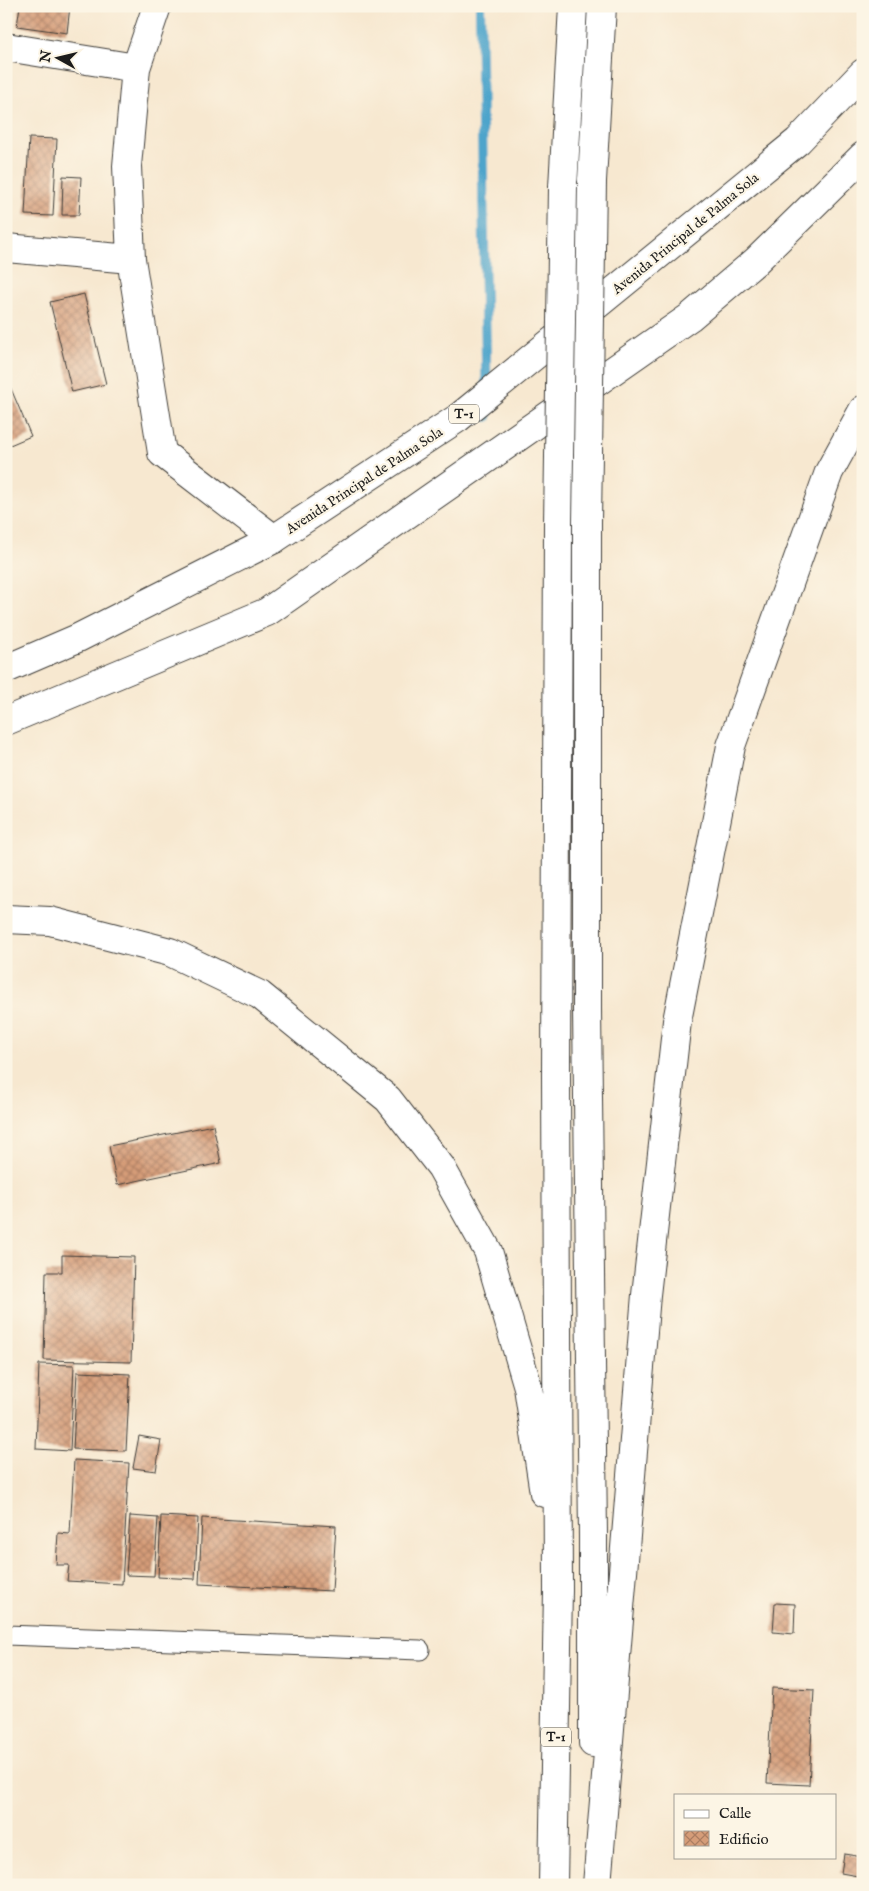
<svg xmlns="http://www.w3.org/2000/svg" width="869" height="1891" font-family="'IM FELL English',serif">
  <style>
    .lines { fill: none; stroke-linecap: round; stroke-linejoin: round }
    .stream { stroke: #4ea4cb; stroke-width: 10 }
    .building { fill: url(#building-cross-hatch) }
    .lane-casing { stroke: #3d3b37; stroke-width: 21 }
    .street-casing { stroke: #3d3b37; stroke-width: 30 }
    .primary-casing { stroke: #3d3b37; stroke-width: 30 }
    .highway-casing { stroke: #3d3b37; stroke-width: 30 }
    .lane { stroke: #fff; stroke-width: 19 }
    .street { stroke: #fff; stroke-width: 28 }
    .primary { stroke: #fff; stroke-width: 28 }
    .highway { stroke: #fff; stroke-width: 28 }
    .highway-bridge-casing { stroke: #3d3b37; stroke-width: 30; stroke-linecap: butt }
    .highway-bridge { stroke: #fff; stroke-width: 28 }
    .labels { text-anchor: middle; stroke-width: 4.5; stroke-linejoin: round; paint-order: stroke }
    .shield { fill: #fcf5e5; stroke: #5f5d58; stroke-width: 1 }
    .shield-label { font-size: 12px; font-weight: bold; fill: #1c1c1c }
    .street-label { font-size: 14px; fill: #1c1c1c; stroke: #fcf5e5 }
  </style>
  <defs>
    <pattern id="building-cross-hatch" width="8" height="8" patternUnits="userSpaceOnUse" patternTransform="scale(1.25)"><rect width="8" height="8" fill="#d59c78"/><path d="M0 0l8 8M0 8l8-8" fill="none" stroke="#ac7e62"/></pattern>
  </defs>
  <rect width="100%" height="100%" fill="#fcf5e5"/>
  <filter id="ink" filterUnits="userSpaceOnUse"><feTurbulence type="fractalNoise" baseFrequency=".02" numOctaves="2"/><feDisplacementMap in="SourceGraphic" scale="10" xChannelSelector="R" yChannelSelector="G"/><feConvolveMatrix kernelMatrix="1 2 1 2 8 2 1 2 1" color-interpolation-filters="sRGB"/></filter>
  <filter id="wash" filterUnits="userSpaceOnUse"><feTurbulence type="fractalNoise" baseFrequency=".0096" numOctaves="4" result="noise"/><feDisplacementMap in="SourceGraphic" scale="20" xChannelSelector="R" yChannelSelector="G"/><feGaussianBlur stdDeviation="1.12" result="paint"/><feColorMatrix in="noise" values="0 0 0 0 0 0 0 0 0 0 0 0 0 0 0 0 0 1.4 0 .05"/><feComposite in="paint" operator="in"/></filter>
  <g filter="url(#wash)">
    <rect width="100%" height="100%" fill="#f7e8d0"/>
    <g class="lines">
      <path class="stream" d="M480,6L487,417"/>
    </g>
    <g id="blocks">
      <path class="building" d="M20,6H70L67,33L17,26Z
        M29,138L57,139L53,216L25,215Z
        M63,176L81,177L79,215H62Z
        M84,294L106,384L72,392L50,302Z
        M6,377L31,436L10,445L6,435Z
        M213,1125L221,1163L117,1185L109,1146Z
        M62,1255L134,1257L131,1362L44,1360L46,1272H62Z
        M39,1364L74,1365L70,1451L36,1449Z
        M77,1372L130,1374L126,1451L73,1449Z
        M139,1436L161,1440L156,1471L133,1468Z
        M74,1460L129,1463L122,1584L67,1581L69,1565H56L58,1533L70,1534Z
        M130,1516L158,1518L154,1576L126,1575Z
        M161,1516L198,1518L195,1579L158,1577Z
        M202,1518L336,1526L332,1591L199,1584Z
        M775,1603L795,1604L794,1634L773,1632Z
        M772,1688L814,1690L809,1785L767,1783Z
        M844,1854L863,1857V1877L841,1873Z"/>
    </g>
  </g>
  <g filter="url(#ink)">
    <use href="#blocks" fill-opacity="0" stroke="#3d3b37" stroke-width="1"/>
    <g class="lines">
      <defs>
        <path id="lane" d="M6,1635L420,1650"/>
        <path id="street" d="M157,6L136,68L127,166L131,259L162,453L274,539
          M6,47L136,68
          M6,248L131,259"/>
        <path id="primary" d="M553,1885L558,1589"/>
        <path id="highway" d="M592,181L602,6
          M563,187L573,6
          M587,522V1009L593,1536V1743
          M558,524L556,1075L558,1589
          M6,669L78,638L274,539L458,418L798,141L863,73
          M6,721L267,612L690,317L756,261L863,156
          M6,919L50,921L170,952L260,995L388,1099L441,1167L488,1251L528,1387L544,1493
          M597,1885L646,1295L677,1021L731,746L829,472L863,410"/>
      </defs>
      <use href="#lane" class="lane-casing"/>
      <use href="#street" class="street-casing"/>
      <use href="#primary" class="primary-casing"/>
      <use href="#highway" class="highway-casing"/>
      <use href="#lane" class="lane"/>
      <use href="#street" class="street"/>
      <use href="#primary" class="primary"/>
      <use href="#highway" class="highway"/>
      <defs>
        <path id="highway-bridge" d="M587,522L592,181
          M558,524L563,187"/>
      </defs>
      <use href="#highway-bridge" class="highway-bridge-casing"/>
      <use href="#highway-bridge" class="highway-bridge"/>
    </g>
  </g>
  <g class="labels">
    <g class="shield">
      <rect x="449" y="404.5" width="30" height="19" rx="4"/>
      <rect x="541" y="1727.5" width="30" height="19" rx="4"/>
    </g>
    <g class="shield-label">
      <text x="464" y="418">T-1</text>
      <text x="556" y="1741">T-1</text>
    </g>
    <g class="street-label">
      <text transform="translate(685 233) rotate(-39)" y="5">Avenida Principal de Palma Sola</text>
      <text transform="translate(364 480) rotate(-33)" y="5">Avenida Principal de Palma Sola</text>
    </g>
  </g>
  <rect width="869" height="1891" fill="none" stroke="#fcf5e5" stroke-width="25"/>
  <rect x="674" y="1794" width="162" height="65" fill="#fcf5e5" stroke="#a29e95"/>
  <rect x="684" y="1810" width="25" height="8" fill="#ffffff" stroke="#a29e95"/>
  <text x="719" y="1818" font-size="15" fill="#1c1c1c">Calle</text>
  <rect x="684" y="1831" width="25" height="15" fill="url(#building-cross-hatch)" stroke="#a29e95"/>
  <text x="719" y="1844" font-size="15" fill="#1c1c1c">Edificio</text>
  <g transform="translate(58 58) rotate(278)" stroke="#fcf5e5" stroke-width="4" paint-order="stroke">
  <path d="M0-4L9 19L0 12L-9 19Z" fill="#1c1c1c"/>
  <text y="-8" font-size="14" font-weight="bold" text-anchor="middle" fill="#1c1c1c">N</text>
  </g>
</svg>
